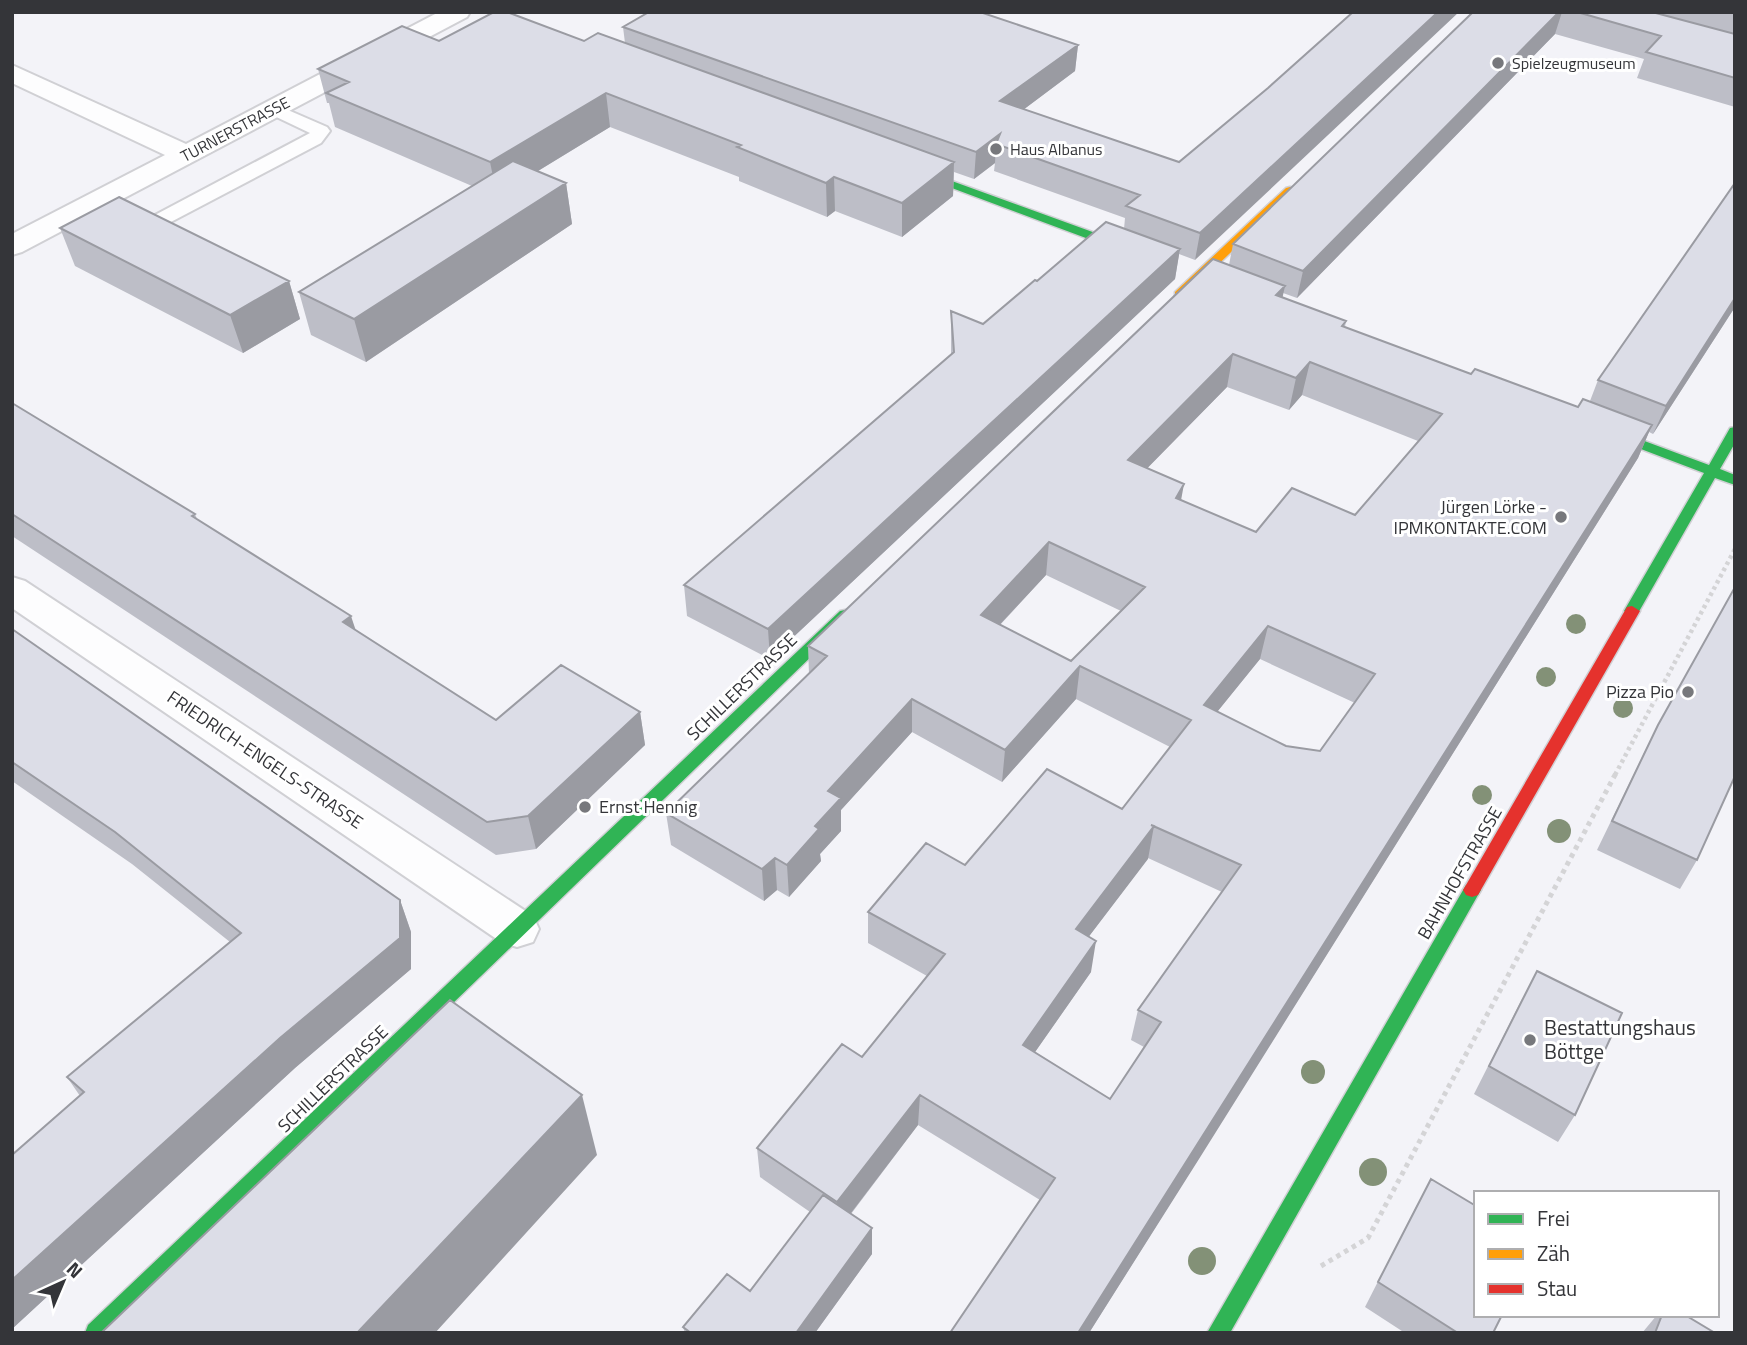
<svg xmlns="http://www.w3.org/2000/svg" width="1747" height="1345" font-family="'Titillium Web',sans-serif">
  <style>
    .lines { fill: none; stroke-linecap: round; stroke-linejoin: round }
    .lane-casing { stroke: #d0d0d4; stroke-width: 4 }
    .street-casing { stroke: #d0d0d4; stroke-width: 4 }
    .fast-casing { stroke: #d0d0d4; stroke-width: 3 }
    .slow-casing { stroke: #d0d0d4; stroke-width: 3 }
    .jam-casing { stroke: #d0d0d4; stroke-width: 3 }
    .path-far1 { stroke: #d4d4d6; stroke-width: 4.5; stroke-dasharray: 3.5 3.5; stroke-linecap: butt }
    .path { stroke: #d4d4d6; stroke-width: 5; stroke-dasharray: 4.5 4.5; stroke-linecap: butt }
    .lane { fill: #fdfdfe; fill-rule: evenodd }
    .street { fill: #fdfdfe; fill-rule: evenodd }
    .fast { fill: #30b455; fill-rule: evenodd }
    .slow { fill: #ff9f0a; fill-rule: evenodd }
    .jam { fill: #e5322d; fill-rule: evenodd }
    .tree { fill: #839177 }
    .wall { fill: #bdbec7; fill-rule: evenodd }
    .shaded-wall { fill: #9a9ba2 }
    .building { fill: #dcdde7; stroke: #9a9ba2; stroke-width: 2; fill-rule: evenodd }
    .poi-dot { fill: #77787c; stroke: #fff; stroke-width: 2.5 }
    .labels { text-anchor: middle; stroke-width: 6; stroke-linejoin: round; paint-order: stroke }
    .far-poi-label { font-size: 16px; fill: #343539; stroke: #fff; text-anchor: start }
    .far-street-label { font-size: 16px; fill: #343539; stroke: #fff }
    .poi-label { font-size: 18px; fill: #343539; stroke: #fff; text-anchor: end }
    .street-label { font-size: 18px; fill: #343539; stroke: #fff }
    .near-poi-label { font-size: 21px; fill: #343539; stroke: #fff; text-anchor: start }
  </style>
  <rect width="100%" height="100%" fill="#f3f3f8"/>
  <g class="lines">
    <defs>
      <path id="lane" d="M274,104L327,127L330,131L321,143L167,224L137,230L123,225L120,221L123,217L155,215L310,133L268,113L265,109Z"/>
      <path id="street" d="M439,12H470L467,17L22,252L12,255V234L165,155L12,83V65L186,144Z
        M12,577L25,581L533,916L539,929L533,942L517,947L501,942L12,608Z"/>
      <path id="fast" d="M905,164L1145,251L1147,254L1141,258L1137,257L901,169L899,167Z
        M1596,423L1709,465L1730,428L1735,427V443L1720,469L1735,475V485L1715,478L1637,615L1632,616L1624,611L1704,473L1591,430L1589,427Z
        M845,610L850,611L853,615L850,619L112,1333H85L88,1325L840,611Z
        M1472,883L1478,885L1481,890L1478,895L1230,1333H1207L1466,885Z"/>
      <path id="slow" d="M1290,187L1294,188V192L1183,298H1175V292L1286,188Z"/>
      <path id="jam" d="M1632,606L1640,611L1478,895L1472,897L1466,895L1463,890L1466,885L1627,607Z"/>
    </defs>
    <use href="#lane" class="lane-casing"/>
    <use href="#street" class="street-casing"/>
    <use href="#fast" class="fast-casing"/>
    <use href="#slow" class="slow-casing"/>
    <use href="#jam" class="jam-casing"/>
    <path class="path-far1" d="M1615,775L1735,549"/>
    <path class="path" d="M1321,1266L1368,1238L1616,773"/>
    <use href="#lane" class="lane"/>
    <use href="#street" class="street"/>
    <use href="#fast" class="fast"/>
    <use href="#slow" class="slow"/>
    <use href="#jam" class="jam"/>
  </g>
  <g class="tree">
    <circle cx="1576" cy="624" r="10"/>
    <circle cx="1546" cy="677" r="10"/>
    <circle cx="1623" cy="708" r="10"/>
    <circle cx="1482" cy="795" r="10"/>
    <circle cx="1559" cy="831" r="12"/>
    <circle cx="1313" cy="1072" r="12"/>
    <circle cx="1373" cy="1172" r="14"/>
    <circle cx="1202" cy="1261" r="14"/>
  </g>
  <path class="wall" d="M1473,12H1735V107L1637,78L1644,59L1555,34L1297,298L1283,293L1282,297L1346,321L1345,327L1471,374L1578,407L1590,401L1598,380L1735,183V307L1653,434L1649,432L1638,458L1089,1333H950L1040,1200L918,1125L851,1214L872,1228V1254L815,1333H685L683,1327L750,1291L810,1212L760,1177L757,1148L862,1057L927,976L868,943V912L965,865L1122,809L1170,747L1076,699L1002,782L912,732L841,810V831L820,854L821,861L789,897L777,890L764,901L671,845L666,813L809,674L808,646L1229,265L1233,244ZM1227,387L1289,410L1302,395L1418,441L1355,515L1256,532L1181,500L1147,468ZM1046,575L1121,611L1071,661L1000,625ZM1260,659L1355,703L1320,751L1286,746L1217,712ZM1148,858L1222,892L1138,1010L1131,1040L1144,1047L1110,1099L1035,1052L1091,972L1089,936Z
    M623,27L1078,45L1075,71L1024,109L1179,162L1268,88L1195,260L1179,254L1175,279L770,659L687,616L684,585L951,355V311L983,324L1037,281L1124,229L1125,218L994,171L995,163L974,179L954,172L953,196L902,237L835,211L827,217L739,181V177L610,127L538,171L566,183L572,224L366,362L311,335L299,292L472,186L335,127L329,103H327L318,69L439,41H584L625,43Z
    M60,228L289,281L300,319L243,353L75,266Z
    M12,403L195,514L197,519L356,630L496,720L640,712L645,745L536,849L496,855L12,536Z
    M12,629L400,900L411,932V969L295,1068L12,1329V1155L80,1096L67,1077L230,942L132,864L12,781Z
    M1658,725L1697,860L1680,889L1597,850L1643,755Z
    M1522,999L1575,1115L1558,1142L1474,1094Z
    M1417,1205L1493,1333H1405L1365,1307Z
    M1657,1315H1685L1715,1333H1642Z"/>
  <path class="shaded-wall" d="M1438,12H1459L1195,260L1200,233Z
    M1559,12H1562L1555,34L1297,298L1303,271Z
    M1078,45L1075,71L999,128L1000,101Z
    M606,93L610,127L497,196L490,162Z
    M1000,134L996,144L995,163L974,179L976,152Z
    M954,162L953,196L902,237V203Z
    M834,177L835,211L827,217L826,183Z
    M566,183L572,224L366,362L354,319Z
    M1180,249L1175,279L770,659L768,629Z
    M289,281L300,319L243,353L230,315Z
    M1285,286L1278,318L1276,295Z
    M1735,298V307L1653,434L1666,406Z
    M1233,354L1227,387L1123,493L1128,460Z
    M1310,362L1302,395L1289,410L1296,378Z
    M1652,425L1638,458L1199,1159L1089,1333H1078Z
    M1184,484L1178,517L1176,498Z
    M1049,542L1046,575L978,648L981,615Z
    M351,616L362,649L343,622Z
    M1268,626L1260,659L1196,738L1204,705Z
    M1080,666L1076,699L1002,782L1005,750Z
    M912,699V732L841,810V831L820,854L821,861L789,897L787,865L815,826L828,791Z
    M640,712L645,745L536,849L528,816Z
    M1154,826L1148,859L1071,960L1076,929Z
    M775,858L777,890L764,901L762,869Z
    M400,900L411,932V969L295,1068L12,1329V1280Z
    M1096,941L1091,972L1019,1075L1023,1045Z
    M582,1095L597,1155L435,1333H357Z
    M920,1095L918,1125L838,1230L837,1202Z
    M872,1228V1254L815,1333H796Z"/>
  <path class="building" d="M494,12H507L584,41L598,33L954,162L902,203L834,177L826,183L737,147L741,145L606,93L490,162L326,93L349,82L318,69L402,26L439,41Z
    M649,12H980L1078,45L1000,101L1179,162L1268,88L1353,12H1438L1200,233L1126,206L1140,195L996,144L1000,134L976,152L623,27Z
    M1473,12H1559L1303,271L1233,244Z
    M1577,12H1652L1735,34V78L1646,52L1661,36Z
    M513,161L566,183L354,319L299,292Z
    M1735,183V298L1666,406L1598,380Z
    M119,197L289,281L230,315L60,228Z
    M1106,222L1180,249L768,629L684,585L954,352L951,311L983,324L1035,280L1037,281Z
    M1213,259L1285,286L1276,295L1346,321L1342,326L1471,374L1475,369L1578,407L1583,399L1652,425L1078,1333H950L1055,1178L920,1095L837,1202L757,1148L842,1044L862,1057L945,954L868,912L926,843L965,865L1047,769L1122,809L1191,720L1080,666L1005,750L912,699L828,791L841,798L815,826L819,829L787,865L775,858L762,869L666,813L827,656L808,646ZM1233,354L1296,378L1310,362L1442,414L1355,515L1292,488L1256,532L1176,498L1184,484L1128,460ZM1049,542L1145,587L1071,661L981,615ZM1268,626L1375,674L1320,751L1286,746L1204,705ZM1151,825L1241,865L1138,1010L1161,1022L1110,1099L1023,1045L1096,941L1076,929L1154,826Z
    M12,403L195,514L192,516L351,616L343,622L496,720L561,665L640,712L528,816L487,822L12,514Z
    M1735,587V776L1697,860L1612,821L1658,725Z
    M12,629L400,900V938L280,1038L12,1280V1155L84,1092L67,1077L241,933L115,832L12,762Z
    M1537,971L1622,1013L1575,1115L1489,1066Z
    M450,1000L582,1095L357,1333H101Z
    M1431,1179L1476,1206V1315H1502L1493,1333H1458L1378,1282Z
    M823,1195L872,1228L796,1333H691L683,1327L727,1274L750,1291Z
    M1662,1315H1685L1715,1333H1655Z"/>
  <g class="poi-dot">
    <circle cx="1498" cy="63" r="7"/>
    <circle cx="996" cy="149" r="7"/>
    <circle cx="1561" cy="517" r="7"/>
    <circle cx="1688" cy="692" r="7"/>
    <circle cx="585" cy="807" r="7"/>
    <circle cx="1530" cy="1040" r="7"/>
  </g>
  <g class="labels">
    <g class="far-poi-label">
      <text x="1512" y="69">Spielzeugmuseum</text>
      <text x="1010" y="155">Haus Albanus</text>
    </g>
    <g class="far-street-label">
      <text transform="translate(235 129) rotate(-28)" y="6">TURNERSTRASSE</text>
    </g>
    <g class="poi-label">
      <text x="1547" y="513">Jürgen Lörke -<tspan x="1547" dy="21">IPMKONTAKTE.COM</tspan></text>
      <text x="1674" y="698">Pizza Pio</text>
      <text x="599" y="813" text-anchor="start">Ernst Hennig</text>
    </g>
    <g class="street-label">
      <text transform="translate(742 687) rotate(-44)" y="6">SCHILLERSTRASSE</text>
      <text transform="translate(265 760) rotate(34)" y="6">FRIEDRICH-ENGELS-STRASSE</text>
      <text transform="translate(1460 873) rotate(-60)" y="6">BAHNHOFSTRASSE</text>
      <text transform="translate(333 1079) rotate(-44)" y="6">SCHILLERSTRASSE</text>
    </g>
    <g class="near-poi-label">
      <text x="1544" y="1035">Bestattungshaus<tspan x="1544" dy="24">Böttge</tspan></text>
    </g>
  </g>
  <rect width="1747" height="1345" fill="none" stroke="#343539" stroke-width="28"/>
  <rect x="1474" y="1191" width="245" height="126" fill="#ffffff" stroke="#aeaeb0" stroke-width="2"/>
  <rect x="1488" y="1214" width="35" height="10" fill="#30b455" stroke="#aeaeb0" stroke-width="2"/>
  <text x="1537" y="1226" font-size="21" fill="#343539">Frei</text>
  <rect x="1488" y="1249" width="35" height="10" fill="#ff9f0a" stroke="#aeaeb0" stroke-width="2"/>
  <text x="1537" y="1261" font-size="21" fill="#343539">Zäh</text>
  <rect x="1488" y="1284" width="35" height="10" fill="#e5322d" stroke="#aeaeb0" stroke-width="2"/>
  <text x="1537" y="1296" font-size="21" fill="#343539">Stau</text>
  <g transform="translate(63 1282) rotate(44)" stroke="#ffffff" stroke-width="5" paint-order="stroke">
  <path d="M0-5L12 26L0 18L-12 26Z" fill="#343539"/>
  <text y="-10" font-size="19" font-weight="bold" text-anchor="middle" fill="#343539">N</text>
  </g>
</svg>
